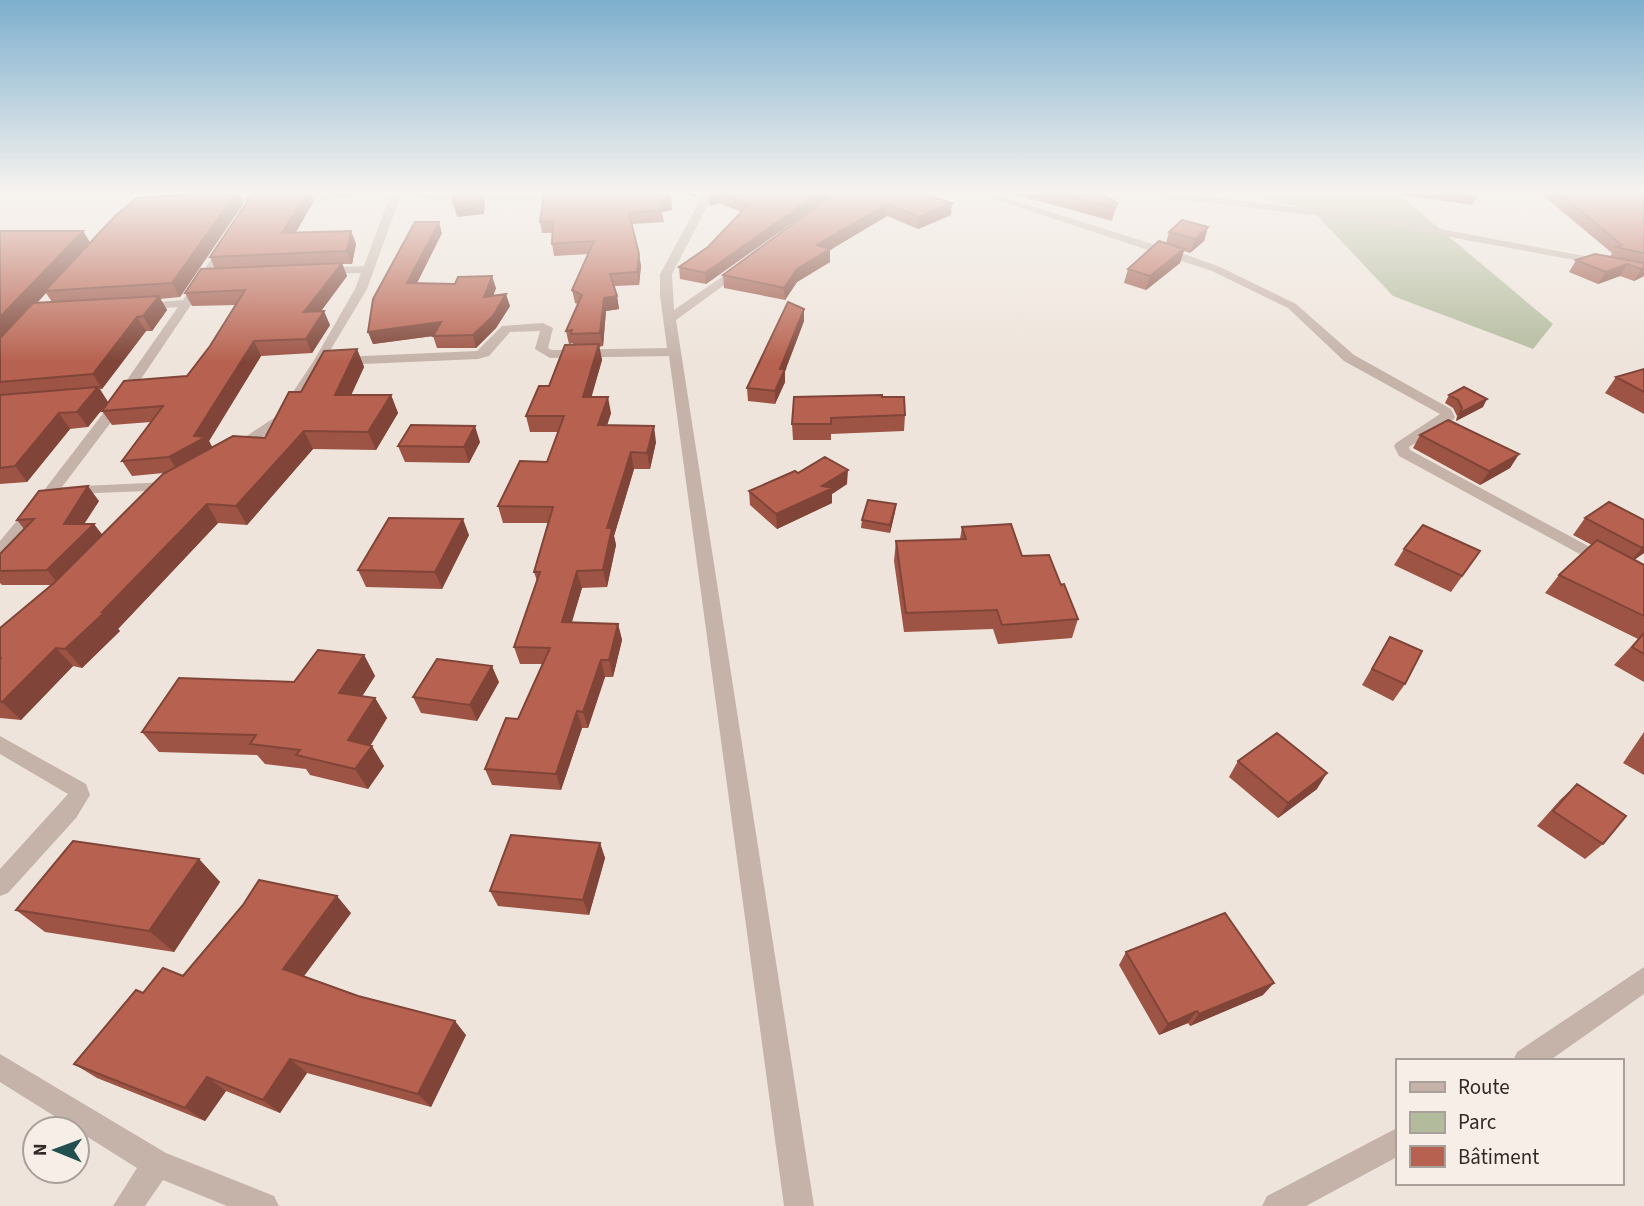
<svg xmlns="http://www.w3.org/2000/svg" width="1644" height="1206" font-family="'Source Sans 3',sans-serif">
  <style>
    .green { fill: #b3bb9d }
    .lines { fill: none; stroke-linecap: round; stroke-linejoin: round }
    .minor { fill: #c5b3a9; fill-rule: evenodd }
    .wall { fill: #9d5445; fill-rule: evenodd }
    .shaded-wall { fill: #804538 }
    .building { fill: #b76250; stroke: #804538; stroke-width: 2 }
  </style>
  <rect width="100%" height="100%" fill="#eee4db"/>
  <path class="green" d="M1248,193H1397L1553,324L1533,349L1393,296L1314,212Z"/>
  <g class="lines">
    <path class="minor" d="M324,193L499,195L613,193L608,196L499,201L400,197L367,289L289,419L241,452H231L229,449L231,446L277,416L313,362L355,289L361,273L323,274L317,271L323,268L364,266L390,196L219,203L214,200L219,197Z
      M704,193H714L672,274L674,310L739,265L749,267L676,320L814,1206H784L669,356L550,358L535,349L540,331L510,332L489,356L478,359L340,365L334,361L340,357L477,351L502,326L543,323L553,328L548,348L552,350L667,348L660,295V274Z
      M976,193H991L1190,256L1220,267L1296,304L1354,355L1451,409L1455,417L1453,420L1409,447L1410,450L1644,576V589L1399,456L1394,446L1396,443L1440,414L1344,361L1288,308L1212,271Z
      M1143,193H1173L1364,215L1644,267V273L1364,221L1148,196Z
      M223,242L232,244L118,413L62,487L168,482L176,487L173,490L45,495L42,492L45,489L108,407L178,307L140,310L136,308V304L183,300Z
      M36,504L42,505L44,509L42,513L6,556L0,558V541L30,505Z
      M0,736L86,784L90,795L76,818L8,893L0,896V869L68,794L0,754Z
      M1644,967V994L1549,1061H1513L1517,1052Z
      M0,1054L166,1153L274,1196L279,1206H227L163,1180L145,1206H113L137,1168L0,1082Z
      M1397,1128V1157L1306,1206H1262L1267,1196Z"/>
  </g>
  <path class="wall" d="M207,193H239L243,204L180,297L160,299L167,310L152,331H146L102,389H100L108,402L88,427L70,429L27,482L0,484V231H83L90,243ZM46,293L52,302L37,303Z
    M683,193H696V197Z
    M712,193H830V196L706,284L680,279L679,267L708,247L742,212L718,203L710,206Z
    M835,193L951,215L918,229L887,216L830,250V262L797,282L785,300L724,288L723,275Z
    M1010,193H1100L1117,203L1112,221Z
    M1402,193H1475L1476,198L1473,205L1402,195Z
    M1540,193H1644V276L1634,281L1620,276L1598,284L1569,272L1576,260L1610,257L1612,253Z
    M671,199L672,210L662,212L664,222L632,224L641,266L639,285L614,286L617,296L619,309L606,311L603,346L599,347L602,360L591,397L611,413L607,426L656,442L650,469H634L614,536L616,545L607,587L582,588L571,622L618,624L622,640L613,677H605L588,728H582L561,790L492,785L485,769L518,719L542,664H520L514,647L537,581L534,572L548,523H503L498,506L547,462L558,432H530L526,416L549,386L573,345V343L569,344L566,331L578,304L575,303L572,290L589,254L554,256L552,244V233H542L540,222Z
    M314,201L295,233L351,231L356,244L352,264H342L347,276L321,311L330,325L312,353L261,356L209,441L212,447L265,438L301,392L357,349L364,367L351,395H391L398,413L376,450L313,449L247,525L218,523L118,629L120,631L82,668L73,666L21,720L0,718V628L52,585H2L0,583V554L24,529L17,520L99,501L84,524L102,535L164,473L132,476L122,461L151,422L112,425L102,411L187,376L210,346L236,305L192,306L185,293L215,269L210,257Z
    M1208,227L1204,241L1190,253L1184,251L1180,263L1146,290L1124,283L1128,269L1166,243L1169,232Z
    M442,233L417,283L496,288L493,296L510,306L496,328L476,348H437L433,336L373,344L368,332Z
    M804,321L785,371V382L775,404L748,401L747,388Z
    M1644,369V414L1605,393L1616,377Z
    M1449,395L1483,407L1456,421L1457,416L1453,408L1445,403Z
    M882,397L905,415L904,431L831,434V440H793L792,424Z
    M1420,435L1519,454L1510,468L1480,485L1413,448Z
    M480,442L469,463L405,462L398,446Z
    M798,473L847,484L832,494V503L777,529L750,505L749,491Z
    M896,504L895,512L890,533L861,528L862,520Z
    M1585,518L1644,520V553L1634,560L1644,565V682L1614,665L1638,639L1545,593L1559,575L1592,545L1573,535Z
    M962,527L1022,556L1061,585L1078,619L1072,638L998,644L993,629L904,632L894,561L896,541L960,539Z
    M469,535L442,589L366,587L358,570Z
    M1404,549L1480,551L1451,592L1394,565Z
    M1390,637L1405,684L1393,701L1362,685Z
    M364,655L375,676L362,696L375,698L387,718L370,746L384,766L368,789L310,775L306,769L265,764L257,755L159,752L142,732L294,682Z
    M499,682L477,721L421,713L413,697Z
    M1644,732V775L1623,763Z
    M1238,761L1317,789L1278,818L1229,777Z
    M1577,784L1603,844L1585,859L1537,826L1560,800Z
    M600,843L605,858L589,915L498,906L490,891Z
    M199,859L220,882L174,952L45,932L16,910Z
    M351,913L304,976L466,1035L431,1107L307,1073L280,1113L226,1091L205,1121L97,1078L74,1064L143,993L183,976Z
    M1126,952L1263,995L1190,1026L1188,1023L1159,1035L1119,965Z"/>
  <path class="shaded-wall" d="M236,193H239L243,204L180,297L172,283Z
    M306,193H311L314,201L288,246L282,233Z
    M483,193L485,203L484,214L457,217L453,203Z
    M717,193L718,203L710,206L709,196Z
    M819,193H830V196L706,284L705,273Z
    M671,199L672,210L662,212L660,200Z
    M952,203L951,215L918,229L919,217Z
    M887,204V216L830,250V262L797,282L785,300L784,288L797,269L817,245Z
    M439,222L442,233L411,295L407,283Z
    M1208,227L1204,241L1190,253L1195,239Z
    M83,231L91,244L45,291L46,293L0,343V317Z
    M351,231L356,244L352,264L347,251Z
    M1184,249L1180,263L1146,290L1150,276Z
    M639,254L641,266L639,285L637,272Z
    M342,263L347,276L310,326L304,312Z
    M1627,264L1620,276L1598,284L1606,272Z
    M1644,268V276L1634,281L1641,269Z
    M492,276L496,288L488,310L484,297Z
    M506,294L510,306L496,328L476,348L473,335Z
    M159,296L167,310L152,331L143,316Z
    M617,296L619,309L606,311L603,346L600,333L604,298Z
    M804,309V321L785,371V382L775,404V391L780,369Z
    M324,311L330,325L312,353L306,339Z
    M137,317L146,331L102,389L93,374Z
    M441,322L433,336L373,344L368,332Z
    M254,341L261,356L209,441L215,452L178,472L169,457L194,436Z
    M599,344L602,360L587,413L583,397Z
    M357,349L364,367L343,413L335,395Z
    M98,387L108,402L88,427L77,412Z
    M391,395L398,413L376,450L368,432Z
    M608,397L611,413L601,442L598,425Z
    M1487,399L1483,407L1456,421L1460,413Z
    M59,413L70,429L27,482L15,466Z
    M475,426L480,442L469,463L464,447Z
    M654,426L656,442L650,469L647,453Z
    M304,431L313,449L247,525L236,506Z
    M631,452L634,469L614,536L616,545L607,587L603,570L607,528Z
    M1519,454L1510,468L1480,485L1489,471Z
    M848,470L847,484L832,494V503L777,529L776,514Z
    M88,486L99,501L75,538L64,524Z
    M207,504L218,523L118,629L120,631L82,668L65,649Z
    M896,504L895,512L890,533V525Z
    M463,519L469,535L442,589L435,572Z
    M94,524L105,538L59,585L47,570Z
    M1644,546V553L1628,564L1642,548Z
    M577,571L582,588L567,639L562,622Z
    M618,624L622,640L613,677L609,660Z
    M56,648L73,666L21,720L2,702Z
    M364,655L375,676L351,714L339,693Z
    M601,660L605,677L588,728L583,712Z
    M492,666L499,682L477,721L470,705Z
    M375,698L387,718L361,761L348,740Z
    M577,711L582,728L561,790L556,774Z
    M372,746L384,766L368,789L355,769Z
    M1327,773L1317,789L1278,818L1288,803Z
    M600,843L605,858L589,915L583,900Z
    M199,859L220,882L174,952L149,931Z
    M337,896L351,913L298,984L283,969Z
    M1274,983L1263,995L1190,1026L1199,1014Z
    M1197,1011L1188,1023L1159,1035L1168,1024Z
    M455,1021L466,1035L431,1107L418,1094Z
    M290,1059L307,1073L280,1113L263,1100Z
    M207,1077L226,1091L205,1121L185,1108Z"/>
  <path class="building" d="M207,193H236L172,283L45,291L115,216L137,198Z
    M253,193H306L282,233L351,231L347,251L210,257Z
    M454,193H482L481,201L453,203Z
    M544,193H667L671,199L660,200L662,210L629,213L639,254L637,272L610,274L617,296L604,298L600,333L571,334L572,330L566,331L582,295L572,290L594,241L552,244L553,221L540,222Z
    M718,193H819L705,273L679,267L708,247L749,204Z
    M835,193H922L952,203L919,217L887,204L817,245L830,249L797,269L784,288L723,275Z
    M1056,193H1100L1117,203L1115,208Z
    M1437,193H1475L1476,198Z
    M1559,193H1644V253L1616,247L1622,245Z
    M1182,220L1208,227L1195,239L1169,232Z
    M415,222H439L407,283L455,284L458,277L492,276L484,297L506,294L493,316L473,335L433,336L441,322L368,332L373,299Z
    M0,231H83L0,317Z
    M1159,241L1184,249L1150,276L1128,269Z
    M1595,254L1644,263V268L1641,269L1627,264L1606,272L1576,260Z
    M342,263L304,312L324,311L306,339L254,341L194,436L206,437L169,457L122,461L163,406L102,411L124,381L187,376L210,346L245,290L185,293L201,269Z
    M159,296L143,316L137,317L93,374L0,382V338L33,303Z
    M788,302L804,309L780,369H785L775,391L747,388Z
    M599,344L583,397H608L598,425L654,426L647,453L631,452L607,528H612L603,570L577,571L562,622L618,624L609,660H601L583,712L577,711L556,774L485,769L506,718L518,719L550,648L514,647L540,572H534L553,507L498,506L520,461L547,462L564,416H526L539,386H549L565,345Z
    M357,349L335,395H391L368,432L304,431L236,506L207,504L102,612H105L65,649L56,648L2,702H0V659L1,658L0,657V628L54,583L163,474L233,436L265,438L289,392H301L324,351Z
    M1644,369V392L1616,377Z
    M98,387L77,412L59,413L15,466L0,468V395Z
    M1464,387L1487,399L1460,413L1462,408L1458,400L1449,395Z
    M882,395V397H904L905,415L831,418V424H792L794,397Z
    M1448,420L1519,454L1489,471L1420,435Z
    M411,425L475,426L464,447L398,446Z
    M825,457L848,470L822,486L833,488L776,514L749,491L795,471L798,473Z
    M88,486L64,524H94L47,570L0,571V554L34,519L17,520L39,491Z
    M868,500L896,504L890,525L862,520Z
    M1609,502L1644,520V546L1642,548L1585,518Z
    M389,518L463,519L435,572L358,570Z
    M1011,524L1022,556L1049,555L1061,585L1064,584L1078,619L1002,625L997,610L906,613L896,541L966,539L962,527Z
    M1423,525L1480,551L1462,576L1404,549Z
    M1597,540L1644,565V616L1559,575Z
    M1644,633V654L1632,647Z
    M1390,637L1422,651L1405,684L1372,669Z
    M318,650L364,655L339,693L375,698L348,740L372,746L355,769L296,755L300,750L250,744L256,735L142,732L179,678L294,682Z
    M437,659L492,666L470,705L413,697Z
    M1277,733L1327,773L1288,803L1238,761Z
    M1577,784L1626,816L1603,844L1553,811Z
    M511,835L600,843L583,900L490,891Z
    M73,841L199,859L149,931L16,910Z
    M259,880L337,896L283,969L358,996L455,1021L418,1094L290,1059L263,1100L207,1077L185,1108L74,1064L136,990L143,993L163,968L183,976L243,905Z
    M1225,913L1274,983L1199,1014L1197,1011L1168,1024L1126,952Z"/>
  <linearGradient id="sky" x2="0" y2="1"><stop stop-color="#7dafce"/><stop offset="0.53" stop-color="#f7f3ef"/><stop offset="1" stop-color="#f7f3ef" stop-opacity="0"/></linearGradient>
  <rect width="1644" height="362" fill="url(#sky)"/>
  <rect x="1396" y="1059" width="228" height="126" fill="#f7eee7" stroke="#a9a09b" stroke-width="2"/>
  <rect x="1410" y="1082" width="35" height="10" fill="#c5b3a9" stroke="#a9a09b" stroke-width="2"/>
  <text x="1458" y="1094" font-size="21" fill="#332a28">Route</text>
  <rect x="1410" y="1112" width="35" height="21" fill="#b3bb9d" stroke="#a9a09b" stroke-width="2"/>
  <text x="1458" y="1129" font-size="21" fill="#332a28">Parc</text>
  <rect x="1410" y="1146" width="35" height="21" fill="#b76250" stroke="#a9a09b" stroke-width="2"/>
  <text x="1458" y="1164" font-size="21" fill="#332a28">Bâtiment</text>
  <g transform="translate(56 1150) rotate(271)"><circle r="33" fill="#f7eee7" stroke="#a9a09b" stroke-width="2"/>
  <path d="M0-5L12 26L0 18L-12 26Z" fill="#224f4f"/>
  <text y="-10" font-size="19" font-weight="bold" text-anchor="middle" fill="#332a28">N</text>
  </g>
</svg>
